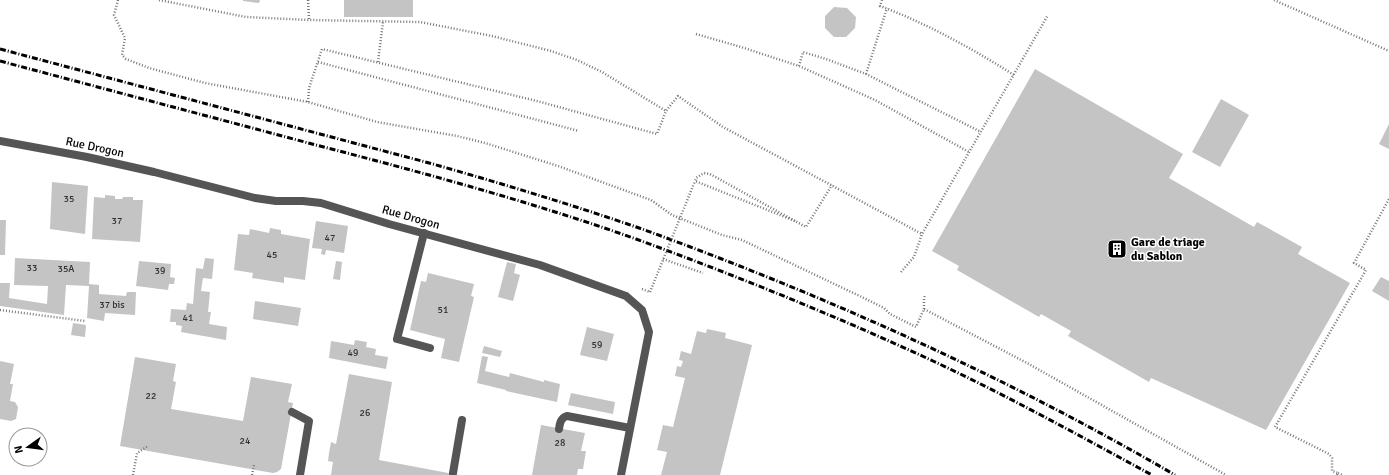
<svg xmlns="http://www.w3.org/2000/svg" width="1389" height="475" font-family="Signika,sans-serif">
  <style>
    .building { fill: #c4c4c4 }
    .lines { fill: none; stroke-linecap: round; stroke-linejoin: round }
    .path { stroke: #777; stroke-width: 2.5; stroke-dasharray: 1 2; stroke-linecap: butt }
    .service { stroke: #555; stroke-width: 8 }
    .minor { stroke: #555; stroke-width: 8 }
    .rail { stroke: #000; stroke-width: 3; stroke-dasharray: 6 2 1 2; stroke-linecap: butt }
    .path-bridge { stroke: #777; stroke-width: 2.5; stroke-dasharray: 1 2; stroke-linecap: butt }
    .labels { text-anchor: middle; stroke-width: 3; stroke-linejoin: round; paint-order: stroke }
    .number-label { font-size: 10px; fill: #313131 }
    .street-label { font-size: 12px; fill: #000; stroke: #fff }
    .poi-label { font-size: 12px; font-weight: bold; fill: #000; stroke: #fff; text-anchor: start }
  </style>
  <rect width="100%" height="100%" fill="#fff"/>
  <path class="building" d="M243,0H260L259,3L243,1Z
    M344,0H413V17H344Z
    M834,7L847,8L856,17L855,28L846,37H834L825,28V16Z
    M1035,69L1183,154L1169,178L1254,227L1257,222L1302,247L1298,254L1350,283L1266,430L1151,378L1149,382L1068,336L1071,331L1041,314L1039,317L957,270L959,266L932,251Z
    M1221,99L1249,115L1220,167L1192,152Z
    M1389,124V149L1379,144Z
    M52,182L88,186L85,234L50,229Z
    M105,195L115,196V199H122L123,197H133V200H143L140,242L92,239L94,197L105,198Z
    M0,220H6L5,255H0Z
    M316,221L348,226L344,253L326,250L325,255L321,254L322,249L312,248Z
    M270,228L281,230V234L310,239L305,280L284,277V283L252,278L253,273L234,270L238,234L249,235L250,229L269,233Z
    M15,258L90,262L89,284L99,285V294L126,296L127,292H136L135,315L105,313L104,321L87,318L89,286L66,285L64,315L0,306V283H10L9,298L47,304L48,286L14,285Z
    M205,258L214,259L212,279L203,278L201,291L210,292L208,312H211L209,324L227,327L226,340L181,332L182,326L176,325V322H170L171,309L186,310L187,303L193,304L196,268L203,269Z
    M139,261L171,264L170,277L175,278L174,284H169L168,290L136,286Z
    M336,261L342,262L340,280L333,279Z
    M507,262L516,264L514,273L520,275L513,301L498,297Z
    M428,273L474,284L471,296L474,297L459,362L441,358L445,339L410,330L421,281L426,282Z
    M1381,277L1389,281V301L1372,291Z
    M255,301L301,308L298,326L253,319Z
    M73,323L86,325L85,337L71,335Z
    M587,327L614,334L607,361L580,355Z
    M707,329L726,333L725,338L752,345L720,475H661L667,452L657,450L663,425L673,427L685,378L675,376L677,366L681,367L683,361L679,360L681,351L691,354L697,331L706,333Z
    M355,340L367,342L366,347L376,349L375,355L388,357L386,369L329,358L331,341L354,345Z
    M484,346L502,351L500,357L482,353Z
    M482,356L488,357L485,371L509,377L510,373L544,382V380L560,384L557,402L506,391V390L477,383Z
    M135,357L176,364L173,381L176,382L171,409L243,421L251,377L292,384L288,402L293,403L281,469L277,472L273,473L120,446Z
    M0,361L14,364L10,384H13L10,401L15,402L18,407L16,419L11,421L0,419Z
    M349,374L392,382L379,460L459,475H331L333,462L328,461L329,453L331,442L336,444Z
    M571,393L615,402L613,414L568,405Z
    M541,425L585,433L581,451H586L583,469H578L577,475H532Z"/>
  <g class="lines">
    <path class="path" d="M118,0L114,15L125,38L122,55L126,59L149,68L205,83L308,102L377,122L457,136L485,143L558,166L651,200L672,215L722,235L742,240L868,300L884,308L890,314L916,327L924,309L1027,363L1226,475
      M159,0L246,17L309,20L420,22L492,36L551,51L577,60L602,72L666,111
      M308,0L309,20
      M882,0L880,6C928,24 971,48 1014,75
      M1274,0L1389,51
      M696,34L741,47L799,66L875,100L969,152
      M318,62L579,131
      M378,62L383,22
      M799,66L803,52L826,59L866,74L981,132
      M866,74L887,8
      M308,102L309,88L322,49L537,101L657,134L666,111L678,96L723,127L922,234
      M795,221L710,174L704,173L696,178L695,181L795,221L806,227L832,185
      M663,259L703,273
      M901,272L914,257L922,234L1048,15
      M642,289L650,292
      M924,309V299L925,295
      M0,310L85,321
      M1338,473L1342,475
      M133,475L137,453L148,446
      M252,475L254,465
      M1337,475L1338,473L1332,471V458L1329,454L1275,427L1366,270L1354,263L1389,199"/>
    <path class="service" d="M424,233L397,339L430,348
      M292,412L309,421L300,475
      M559,429C560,422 561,418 567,416L630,428
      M453,473L462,420"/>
    <path class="minor" d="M0,141L87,157L154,172L255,198L276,201H303L321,203L389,224L540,265L626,296L642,310L649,332L621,475"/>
    <path class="rail" d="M0,49L433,164C503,184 573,205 642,229C826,296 1005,376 1175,475
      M0,61C105,89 211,117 316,145C424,173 532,202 636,239C737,276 836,316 933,361C1008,396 1080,436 1152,475"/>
    <path class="path-bridge" d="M650,292L695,181"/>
  </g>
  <defs>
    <symbol id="building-square" viewBox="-11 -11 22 22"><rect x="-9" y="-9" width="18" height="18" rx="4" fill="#000" stroke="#fff"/><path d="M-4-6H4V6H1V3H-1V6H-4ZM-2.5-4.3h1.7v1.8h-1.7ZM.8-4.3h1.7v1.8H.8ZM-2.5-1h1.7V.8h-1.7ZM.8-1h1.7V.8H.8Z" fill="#fff"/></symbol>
  </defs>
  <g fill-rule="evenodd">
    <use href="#building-square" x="1106" y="238" width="22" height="22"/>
  </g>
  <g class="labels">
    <g class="number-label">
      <text x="69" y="202">35</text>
      <text x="117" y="224">37</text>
      <text x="330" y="241">47</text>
      <text x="272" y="258">45</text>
      <text x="32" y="271">33</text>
      <text x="66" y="272">35A</text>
      <text x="160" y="274">39</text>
      <text x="112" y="308">37 bis</text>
      <text x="443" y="313">51</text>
      <text x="188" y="321">41</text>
      <text x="597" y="348">59</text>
      <text x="353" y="356">49</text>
      <text x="151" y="399">22</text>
      <text x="365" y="416">26</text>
      <text x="245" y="444">24</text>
      <text x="560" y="446">28</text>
    </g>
    <g class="street-label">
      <text transform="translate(95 147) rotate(12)" y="4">Rue Drogon</text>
      <text transform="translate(411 217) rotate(16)" y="4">Rue Drogon</text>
    </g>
    <g class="poi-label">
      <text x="1131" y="246">Gare de triage<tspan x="1131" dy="14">du Sablon</tspan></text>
    </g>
  </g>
  <g transform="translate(28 447) rotate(256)"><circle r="19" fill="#ffffff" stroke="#999999"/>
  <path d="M0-3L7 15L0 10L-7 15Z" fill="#000000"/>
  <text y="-6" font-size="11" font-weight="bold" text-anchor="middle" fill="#000000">N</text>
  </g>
</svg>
